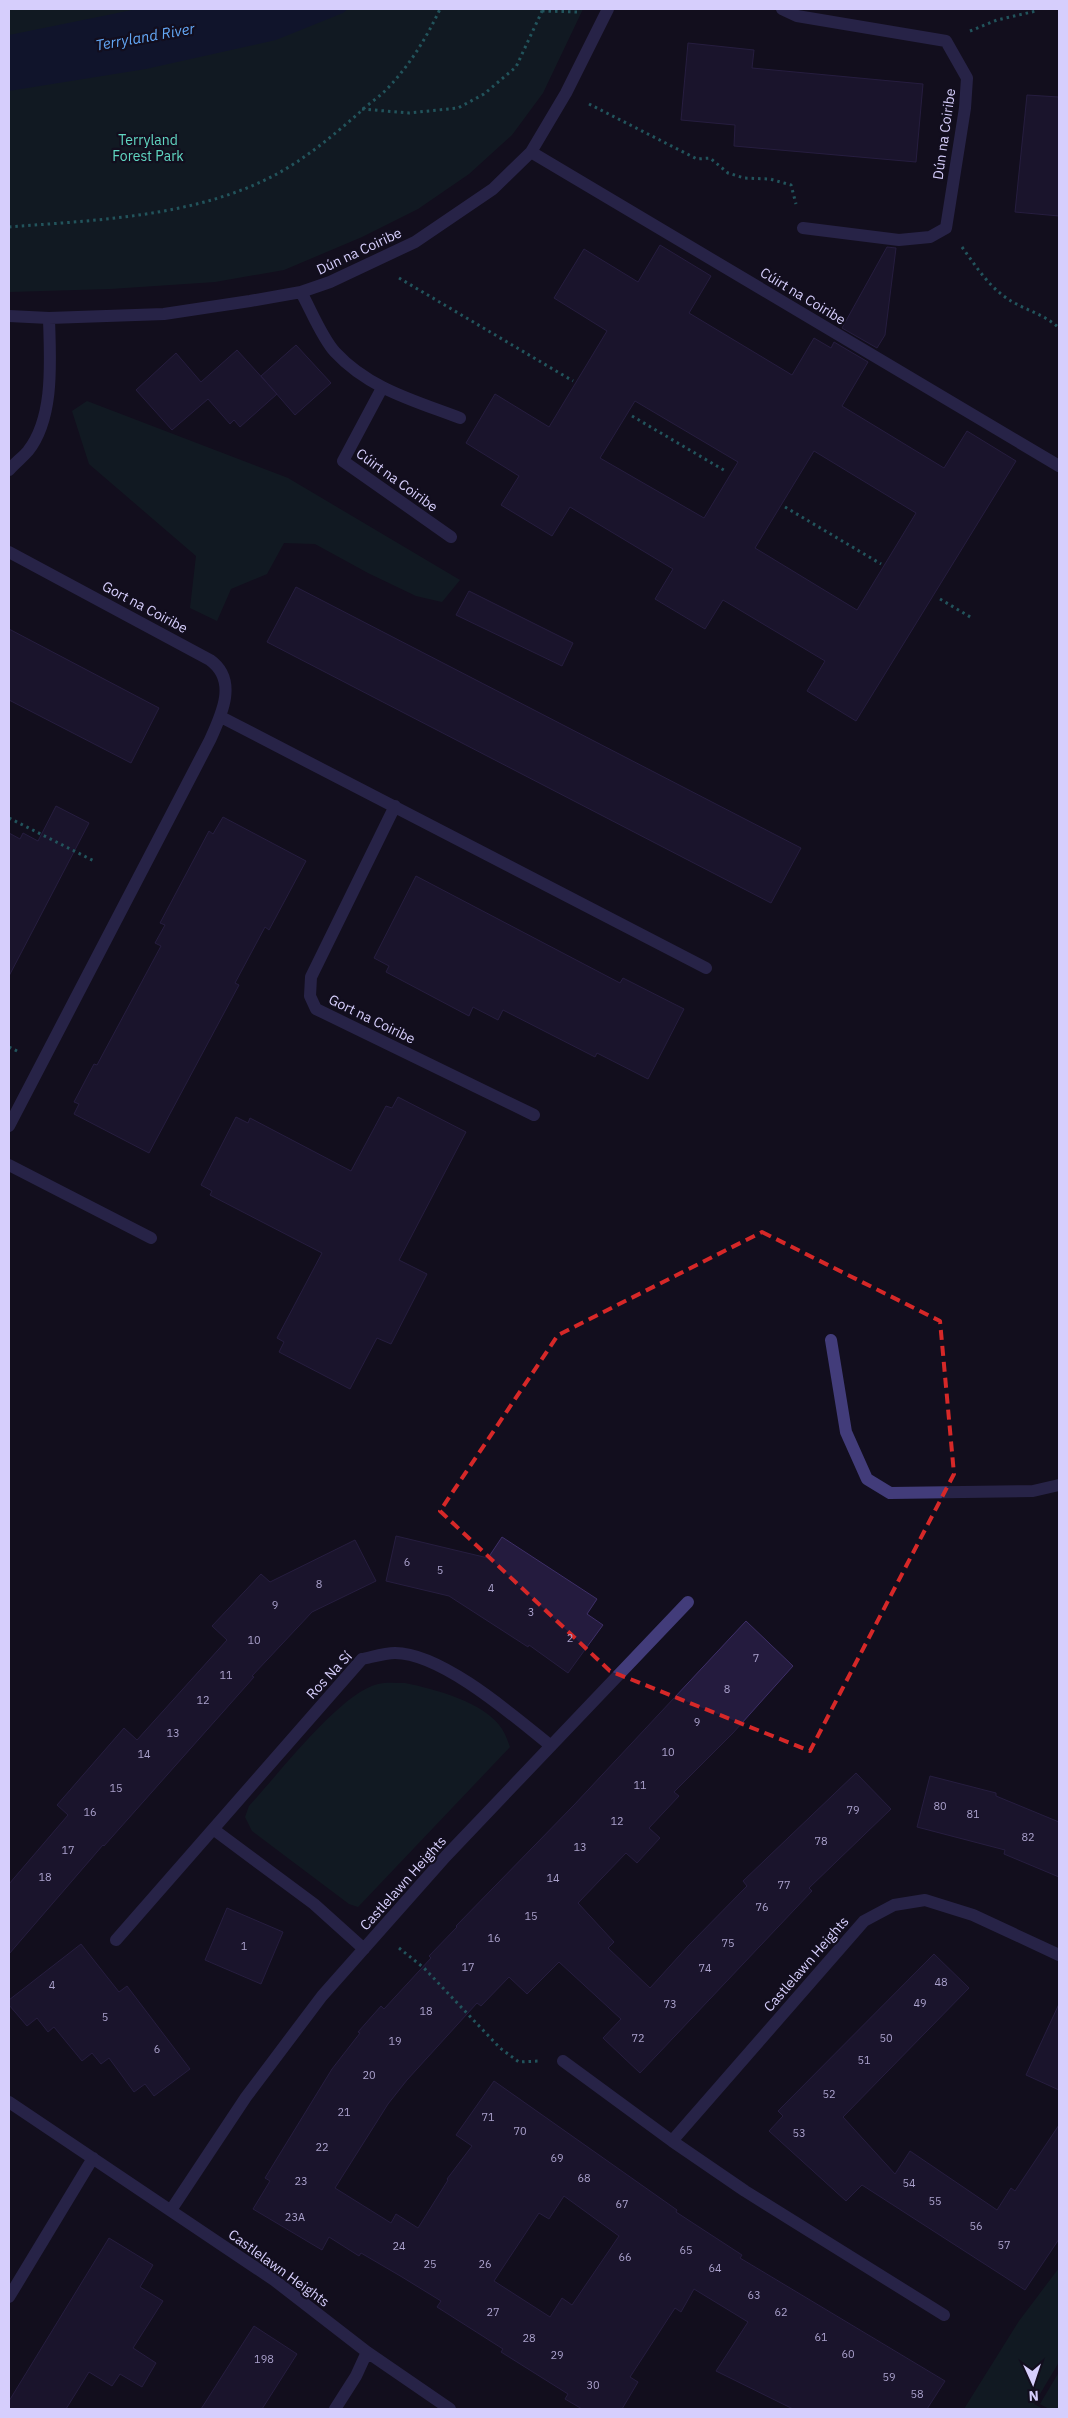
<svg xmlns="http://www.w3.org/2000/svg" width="1068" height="2418" font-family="'IBM Plex Sans',sans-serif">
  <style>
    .green { fill: #112728 }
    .water { fill: #0e1c3d }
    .building { fill: #241b3e; stroke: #3e2f68; fill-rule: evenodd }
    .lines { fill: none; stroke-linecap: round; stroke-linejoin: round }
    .path { stroke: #35a8a9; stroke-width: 3; stroke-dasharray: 2.5 4; stroke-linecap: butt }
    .lane { stroke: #423c7a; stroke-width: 12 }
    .street { stroke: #423c7a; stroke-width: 12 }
    .marked { fill: none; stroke: #d62828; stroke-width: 4; stroke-dasharray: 10 6; stroke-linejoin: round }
    .labels { text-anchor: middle; stroke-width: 4.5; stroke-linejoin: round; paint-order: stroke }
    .number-label { font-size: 11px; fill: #aaa1cc }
    .street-label { font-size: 14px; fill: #d6cefc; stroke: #120e1e }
    .park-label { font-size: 14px; fill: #60d6c1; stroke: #120e1e }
    .water-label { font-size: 15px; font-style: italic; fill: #63a7f5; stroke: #120e1e }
  </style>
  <rect width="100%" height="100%" fill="#120e1e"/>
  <path class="green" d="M9,9H583L543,93L512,135L469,174L418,209L362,237L284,270L215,282L110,289L9,292Z
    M87,401L288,478L460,580L442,602L416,596L368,573L315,544L284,543L267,574L231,589L217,621L190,608L196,556L89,464L72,411Z
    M405,1683C434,1689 485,1702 502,1729C506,1735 508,1742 510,1747L358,1907L349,1904L252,1831L245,1817L249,1806C276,1777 341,1692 378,1684C386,1682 396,1683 405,1683Z
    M1059,2268V2362L1034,2404L1043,2409H964L1019,2321Z
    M1059,2372V2409H1049L1040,2404Z"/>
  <path class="water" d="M137,9H348L343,13L276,40L146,69L9,91V35Z"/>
  <path class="building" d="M688,43L754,50L752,68L923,84L916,162L734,146L735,125L681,120Z
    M1027,95L1059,97V216L1015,212Z
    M660,245L711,276L689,313L792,375L814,338L831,348L834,342L868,362L842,406L944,468L967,431L1016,461L856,721L807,691L825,661L723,600L705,629L655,599L673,569L570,507L552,536L501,505L519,476L466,443L495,394L549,427L607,331L554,298L584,249L638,282ZM635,401L738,462L704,518L600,458ZM814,451L916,513L857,610L755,548Z
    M887,247L896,248L885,335L877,348L842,328Z
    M296,345L331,383L295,415L261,376Z
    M237,350L277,394L240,427L234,420L230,424L208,399L172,430L136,390L176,353L201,382Z
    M296,587L801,848L771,903L267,642Z
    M469,591L573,643L562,666L456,615Z
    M9,629L159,708L131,763L9,700Z
    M56,806L89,823L9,976V833L20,839L23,833L38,841Z
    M223,817L306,861L269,930L265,927L235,983L239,985L149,1153L74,1114L79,1104L74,1102L94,1064L97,1065L161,946L155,943L165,925L160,923L209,831L213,834Z
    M416,876L620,983L623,978L684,1009L648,1079L597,1053L595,1057L503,1010L498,1020L473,1007L469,1016L386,972L389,966L374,958Z
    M398,1097L466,1132L399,1260L427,1274L391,1344L377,1338L350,1389L279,1352L284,1342L277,1338L322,1253L210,1195L212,1191L201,1185L236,1117L248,1123L250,1118L351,1171L386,1106L392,1108Z
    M396,1536L488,1558L502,1537L597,1599L587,1614L603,1625L568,1673L529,1645L528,1647L449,1596L386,1581Z
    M355,1540L376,1581L312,1612L252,1676L254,1677L104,1846L103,1845L9,1954V1884L68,1815L57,1805L124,1728L137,1740L227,1640L212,1626L261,1574L270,1582Z
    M746,1621L793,1666L733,1733L674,1792L679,1796L649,1828L660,1838L637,1863L626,1853L578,1903L614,1942L608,1948L650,1988L689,1945L747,1886L743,1881L856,1773L891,1809L809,1888L812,1891L640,2073L603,2038L621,2019L559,1962L527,1994L509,1977L481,2006L477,2003L407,2080L388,2104L335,2188L391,2223L396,2214L418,2228L448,2180L447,2179L472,2146L456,2135L494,2081L677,2210L676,2212L742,2255L740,2258L945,2381L927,2409H793L716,2371L748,2322L694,2289L681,2312L675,2308L630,2377L638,2382L622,2409H582L565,2399L568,2394L501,2352L503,2349L437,2307L441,2301L402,2277L361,2253L359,2256L329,2237L322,2250L253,2209L270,2181L265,2178L332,2069L360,2033L358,2032L381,2006L384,2009L431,1958L429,1956L457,1927L456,1926L574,1805ZM564,2196L619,2236L572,2305L562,2298L550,2317L494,2281L539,2213L549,2219Z
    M930,1776L996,1793V1796L1059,1822V1877L1004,1854L1005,1850L917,1827Z
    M227,1908L283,1932L261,1984L205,1960Z
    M81,1944L119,1992L127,1986L190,2069L154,2096L145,2084L134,2092L109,2058L101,2064L92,2053L82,2061L54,2027L48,2032L37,2018L27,2026L9,2005V2000Z
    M934,1954L969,1988L843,2117L895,2174L910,2151L997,2210L1011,2188L1015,2191L1059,2125V2239L1025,2290L862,2185L846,2201L769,2131L783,2116L778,2111Z
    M1059,2004V2090L1026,2075Z
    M109,2238L153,2265L140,2287L163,2301L133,2348L156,2363L142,2387L120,2374L112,2386L89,2372L66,2409H9V2401Z
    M254,2326L297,2354L262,2409H201Z"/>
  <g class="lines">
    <path class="path" d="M542,11L578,12
      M970,31L997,20L1036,11V9
      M589,104L697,159L710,158L728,173L744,178L770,179L791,185L796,204
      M362,109L409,113L458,108L484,94L516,67L543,9
      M9,227C97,220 195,217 275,175C305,159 334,135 360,112C368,104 378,98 386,90C409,66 426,39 440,9
      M962,247C975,265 987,284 1005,297C1023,310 1043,313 1059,328
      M399,278L573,381
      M632,416L727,472
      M785,507L881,564
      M940,599L972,618
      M9,818L94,861
      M9,1047L19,1052
      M399,1948L424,1968L500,2048L519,2062L540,2061"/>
    <path class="lane" d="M831,1340L846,1432L867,1479L890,1493L1033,1491L1059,1485"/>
    <path class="street" d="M782,9L797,16L946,41L967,78L965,108L946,228L930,237L899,240L803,228
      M531,152L1059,466
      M301,292C311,310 322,338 335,352C369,389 416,401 460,418
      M9,316L49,318L164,314L250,301L301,292L330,282L415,242L493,189L531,152L566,93L608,9
      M382,388L343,461L451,537
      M9,470C15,463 23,457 28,451C55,417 50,359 49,318
      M9,552L210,660C238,680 222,714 210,740L9,1126
      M221,717L706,968
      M395,806L311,977L310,996L316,1009L534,1115
      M9,1165L151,1238
      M213,1829L314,1904L364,1949
      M116,1940L362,1659C372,1657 385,1653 395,1653C442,1653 515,1717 551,1746
      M563,2061L672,2141L745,2191L944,2315
      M9,2102L274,2280L367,2352L450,2409
      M672,2141L864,1921L894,1905L925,1900L973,1915L1059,1955
      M171,2210L246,2097L322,1996L446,1856L688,1602
      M9,2297L93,2158
      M335,2409L356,2376L367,2352"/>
  </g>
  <path d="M0 0H1068V2418H0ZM762,1232L940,1321L954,1474L810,1751L610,1671L440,1511L558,1335Z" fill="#120e1e" fill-opacity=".55" fill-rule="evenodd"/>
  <path class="marked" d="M762,1232L940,1321L954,1474L810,1751L610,1671L440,1511L558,1335Z"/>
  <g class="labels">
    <g class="number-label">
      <text x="407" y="1566">6</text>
      <text x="440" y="1574">5</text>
      <text x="319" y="1588">8</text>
      <text x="491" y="1592">4</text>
      <text x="275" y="1609">9</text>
      <text x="531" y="1616">3</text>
      <text x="570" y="1642">2</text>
      <text x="254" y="1644">10</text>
      <text x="756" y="1662">7</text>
      <text x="226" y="1679">11</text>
      <text x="727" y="1693">8</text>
      <text x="203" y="1704">12</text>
      <text x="697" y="1726">9</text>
      <text x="173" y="1737">13</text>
      <text x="668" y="1756">10</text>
      <text x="144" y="1758">14</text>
      <text x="640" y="1789">11</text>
      <text x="116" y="1792">15</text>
      <text x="940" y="1810">80</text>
      <text x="853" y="1814">79</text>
      <text x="90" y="1816">16</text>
      <text x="973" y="1818">81</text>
      <text x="617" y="1825">12</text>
      <text x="1028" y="1841">82</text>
      <text x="821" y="1845">78</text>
      <text x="580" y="1851">13</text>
      <text x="68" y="1854">17</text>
      <text x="45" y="1881">18</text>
      <text x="553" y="1882">14</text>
      <text x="784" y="1889">77</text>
      <text x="762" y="1911">76</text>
      <text x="531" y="1920">15</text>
      <text x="494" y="1942">16</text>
      <text x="728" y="1947">75</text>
      <text x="244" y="1950">1</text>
      <text x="468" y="1971">17</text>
      <text x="705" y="1972">74</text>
      <text x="941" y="1986">48</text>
      <text x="52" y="1989">4</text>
      <text x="920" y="2007">49</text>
      <text x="670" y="2008">73</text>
      <text x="426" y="2015">18</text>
      <text x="105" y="2021">5</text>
      <text x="638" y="2042">72</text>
      <text x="886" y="2042">50</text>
      <text x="395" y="2045">19</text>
      <text x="157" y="2053">6</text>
      <text x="864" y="2064">51</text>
      <text x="369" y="2079">20</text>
      <text x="829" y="2098">52</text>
      <text x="344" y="2116">21</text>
      <text x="488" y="2121">71</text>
      <text x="520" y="2135">70</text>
      <text x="799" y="2137">53</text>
      <text x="322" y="2151">22</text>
      <text x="557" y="2162">69</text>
      <text x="584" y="2182">68</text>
      <text x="301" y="2185">23</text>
      <text x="909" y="2187">54</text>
      <text x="935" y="2205">55</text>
      <text x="622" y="2208">67</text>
      <text x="295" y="2221">23A</text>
      <text x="976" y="2230">56</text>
      <text x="1004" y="2249">57</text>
      <text x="399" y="2250">24</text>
      <text x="686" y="2254">65</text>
      <text x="625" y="2261">66</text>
      <text x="430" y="2268">25</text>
      <text x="485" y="2268">26</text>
      <text x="715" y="2272">64</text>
      <text x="754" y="2299">63</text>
      <text x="493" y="2316">27</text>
      <text x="781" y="2316">62</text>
      <text x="821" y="2341">61</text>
      <text x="529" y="2342">28</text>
      <text x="848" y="2358">60</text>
      <text x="557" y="2359">29</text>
      <text x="264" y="2363">198</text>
      <text x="889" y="2381">59</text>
      <text x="593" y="2389">30</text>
      <text x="917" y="2398">58</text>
    </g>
    <g class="street-label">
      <text transform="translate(944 134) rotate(-82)" y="5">Dún na Coiribe</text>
      <text transform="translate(359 251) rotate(-25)" y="5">Dún na Coiribe</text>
      <text transform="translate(803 296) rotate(31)" y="5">Cúirt na Coiribe</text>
      <text transform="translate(397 480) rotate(36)" y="5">Cúirt na Coiribe</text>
      <text transform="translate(145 607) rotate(28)" y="5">Gort na Coiribe</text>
      <text transform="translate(372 1019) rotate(26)" y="5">Gort na Coiribe</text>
      <text transform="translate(329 1675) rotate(-47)" y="5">Ros Na Sí</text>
      <text transform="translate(403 1883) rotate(-48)" y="5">Castlelawn Heights</text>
      <text transform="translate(806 1964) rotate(-49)" y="5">Castlelawn Heights</text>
      <text transform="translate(279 2268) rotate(36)" y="5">Castlelawn Heights</text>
    </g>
    <g class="park-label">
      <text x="148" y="145">Terryland<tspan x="148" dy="16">Forest Park</tspan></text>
    </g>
    <g class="water-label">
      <text transform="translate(145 37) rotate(-10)" y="5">Terryland River</text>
    </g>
  </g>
  <rect width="1068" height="2418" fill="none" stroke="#d6cefc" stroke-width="20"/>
  <g transform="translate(1033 2383) rotate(177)" stroke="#120e1e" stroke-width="4" paint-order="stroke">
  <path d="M0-4L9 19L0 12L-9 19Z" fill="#d6cefc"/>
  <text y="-8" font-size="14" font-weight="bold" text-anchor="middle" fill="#d6cefc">N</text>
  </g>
</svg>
